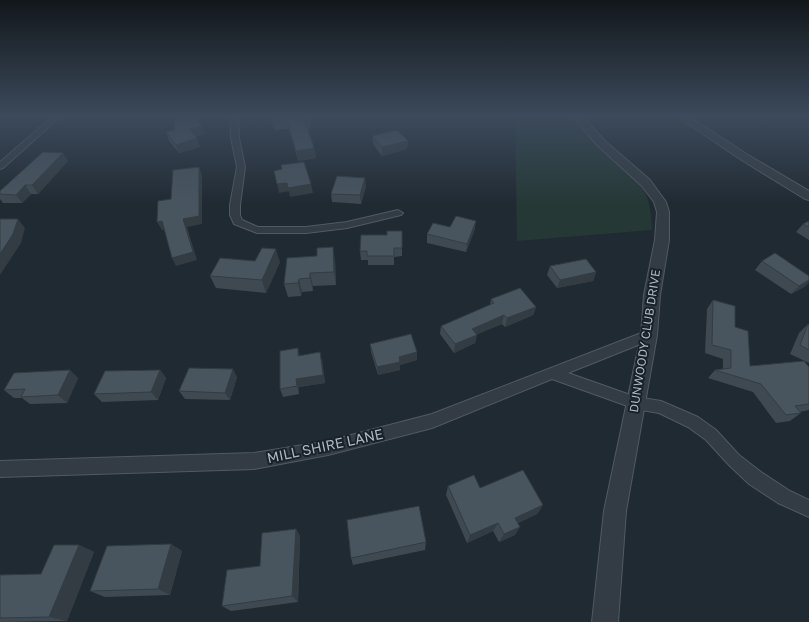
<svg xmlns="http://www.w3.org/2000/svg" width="809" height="622" font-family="'Golos Text',sans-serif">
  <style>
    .green { fill: #253836 }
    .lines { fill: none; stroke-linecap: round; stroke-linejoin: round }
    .minor-casing { stroke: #515a62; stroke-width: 2 }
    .tertiary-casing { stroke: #515a62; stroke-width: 2 }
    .minor { fill: #333c44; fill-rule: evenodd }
    .tertiary { fill: #333c44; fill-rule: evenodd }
    .wall { fill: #3e4952 }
    .shaded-wall { fill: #323c42 }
    .building { fill: #48555f; stroke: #323c42 }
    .labels { text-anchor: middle; stroke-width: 4; stroke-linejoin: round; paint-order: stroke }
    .street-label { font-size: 12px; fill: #adb7c1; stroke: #192128 }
    .near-street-label { font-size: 14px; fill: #adb7c1; stroke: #192128 }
  </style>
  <rect width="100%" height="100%" fill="#202a33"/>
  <path class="green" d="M515,117H571C591,144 628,164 644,191C651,203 651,217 652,230L517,241Z"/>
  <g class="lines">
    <defs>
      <path id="minor" d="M52,117H60L3,168L0,169V162Z
        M230,117H238L239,138L245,167L240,205V215L242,220L258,227H306L347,222L398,210L403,213L401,215L347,228L306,233H257L234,224L230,215V205L237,167L231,138Z
        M649,330L653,331L655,335L653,339L568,373L636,397L661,401L698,417L716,430L739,455L761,472L790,491L809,500V517L778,503L749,484L729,465L706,440L688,427L659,413L636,409L552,379L432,428L328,455L254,469L0,477V461L254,453L328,441L432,414Z"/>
      <path id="tertiary" d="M573,117H583L605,141L650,180L666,202L669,212V240L660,295L657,335L626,511L618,622H592L604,511L641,335L644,295L655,240L657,212L654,202L642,186L597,145Z
        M678,117H690L748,155L809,191V200L805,199L740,159Z"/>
    </defs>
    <use href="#minor" class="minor-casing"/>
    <use href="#tertiary" class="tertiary-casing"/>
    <use href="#minor" class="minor"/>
    <use href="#tertiary" class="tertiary"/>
  </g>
  <path class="wall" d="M312,117L310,129H308L314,148L316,158L298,161L289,129L274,130L271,120Z
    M166,132L205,134L195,137L200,147L179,153L169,141Z
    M372,136L408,141L407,149L382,156L373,144Z
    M68,161L38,194H31L22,203H3L0,199V191Z
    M366,186L361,204L332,202L331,194Z
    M809,221V240L796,232L803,224Z
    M450,227L475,229L466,252L427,243V234Z
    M402,231V256L394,257V265H368V260H361L360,251L387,235Z
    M335,260L336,285L313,286V291L302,292L301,296L288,297L284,284Z
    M255,261L280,262L266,293L216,288L210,276Z
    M762,261L809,276V282L804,287L791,294L755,270Z
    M550,266L596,272L593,281L557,288L547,275Z
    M491,299L536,307L533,315L505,327L502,324L477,334L475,343L454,353L440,334L441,326L490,305Z
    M713,300L735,327L750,366L809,367V410L799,412L801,413L790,421L776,423L753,392L708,378L715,370L723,369V359L705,353L707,309Z
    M808,324L809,325V363L790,354L799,333Z
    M370,344L417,360L400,365V370L378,375L371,352Z
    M300,356L322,361L325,383L299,387V394L283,397L280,389Z
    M160,370L166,378L158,400L102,402L94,394Z
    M237,377L230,400L185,399L179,391Z
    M78,378L67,403L30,404L22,398H14L4,390Z
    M448,486L480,488L543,505L537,514L518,523L515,535L499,542L493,531L467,543L446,495Z
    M296,529L300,536L298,602L231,611L222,606L260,566Z
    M426,542L425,550L353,565L351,558Z
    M171,544L182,551L170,595L105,597L90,591Z
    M79,545L94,552L67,621L0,622V575L41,574Z"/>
  <path class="shaded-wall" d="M308,117H312L310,129L308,119Z
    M202,126L205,134L192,138L189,129Z
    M197,138L200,147L179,153L176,145Z
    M408,141L407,149L382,156V147Z
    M314,148L316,158L298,161L296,151Z
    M63,153L68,161L38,194L32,185Z
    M199,167L202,175V224L187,227L197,260L176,266L172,258Z
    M365,178L366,186L361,204L360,195Z
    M287,183L289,191L279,193L277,184Z
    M311,184L313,193L290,197L288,188Z
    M25,185L31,194L22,203L16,195Z
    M18,219L25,228L21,243L0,275V254Z
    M162,221L167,229L162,230L157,222Z
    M476,221L475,229L466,252L467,244Z
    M333,247L335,260L336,285L334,272Z
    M276,249L280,262L266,293L262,280Z
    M596,272L593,281L557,288L560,280Z
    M310,273L313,286V291L310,278Z
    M299,279L302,292L301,296L298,283Z
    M809,280V282L804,287L791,294L799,286Z
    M536,307L533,315L505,327L507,318Z
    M504,315L502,324L471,337L472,329Z
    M477,335L475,343L454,353L455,344Z
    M298,348L300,356H298Z
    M320,352L322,361L325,383L299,387V394L297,386L296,379Z
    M417,352V360L400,365V370L378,375L377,367L399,357Z
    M233,369L237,377L230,400L225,393Z
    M70,370L78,378L67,403L58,395Z
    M160,370L166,378L158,400L151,392Z
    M543,505L537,514L510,526L515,518Z
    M498,523L493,531L467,543L470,535Z
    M520,527L515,535L499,542L504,534Z
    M296,529L300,536L298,602L292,596Z
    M171,544L182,551L170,595L158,589Z
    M79,545L94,552L67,621L49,617Z"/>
  <path class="building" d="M175,117H194L202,126L189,129L197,138L176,145L166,132L174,130Z
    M272,117H308V119H304L314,148L296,151L287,120H271Z
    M397,130L408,141L382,147L372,136Z
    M43,152L63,153L32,185H25L16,195L0,194V191Z
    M304,162L311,184L288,188L287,183L277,184L274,171L282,169L281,165Z
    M199,167V216L183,219L193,252L172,258L162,221L157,222L158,201L171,199L173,170Z
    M337,176L365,178L360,195L331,194Z
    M456,216L476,221L467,244L427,234L433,223L450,227Z
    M0,219H18L13,234L0,254Z
    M809,221V227L803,224Z
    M387,231H402V248H394V256H367V251H360L361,235H387Z
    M333,247L334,272L310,273V278L299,279L298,283L284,284L287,258L317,256V248Z
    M262,248L276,249L262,280L210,276L220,258L255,261Z
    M775,253L809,276V280L799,286L762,261Z
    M586,259L596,272L560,280L550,266Z
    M520,288L536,307L507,318L504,315L472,329L477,335L455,344L441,326L494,303L491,299Z
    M713,300L735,306V327L748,331L750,366L804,361L809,367V404L795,406L801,413L786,415L761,384L715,370L731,368V350L712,345Z
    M808,324L809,325V350L800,345Z
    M411,334L417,352L399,357L400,362L377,367L370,344Z
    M298,348V356L320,352L323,375L296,379L297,386L280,389V351Z
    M189,368L233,369L225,393L179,391Z
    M70,370L58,395L21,397L25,389L4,390L14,373Z
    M160,370L151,392L94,394L105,371Z
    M523,470L543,505L515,518L520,527L504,534L498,523L470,535L448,486L474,475L480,488Z
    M419,506L426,542L351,558L347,520Z
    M296,529L292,596L222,606L227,570L260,566L262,533Z
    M171,544L158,589L90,591L107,546Z
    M54,545H79L49,617L0,618V575L41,574Z"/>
  <linearGradient id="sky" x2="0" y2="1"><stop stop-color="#12171c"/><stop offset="0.57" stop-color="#3c4a5b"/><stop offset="1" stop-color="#3c4a5b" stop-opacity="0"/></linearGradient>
  <rect width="809" height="204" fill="url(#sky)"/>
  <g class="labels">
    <g class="street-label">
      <text transform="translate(645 341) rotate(-81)" y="4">DUNWOODY CLUB DRIVE</text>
    </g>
    <g class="near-street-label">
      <text transform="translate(325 446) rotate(-12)" y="5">MILL SHIRE LANE</text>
    </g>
  </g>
</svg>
